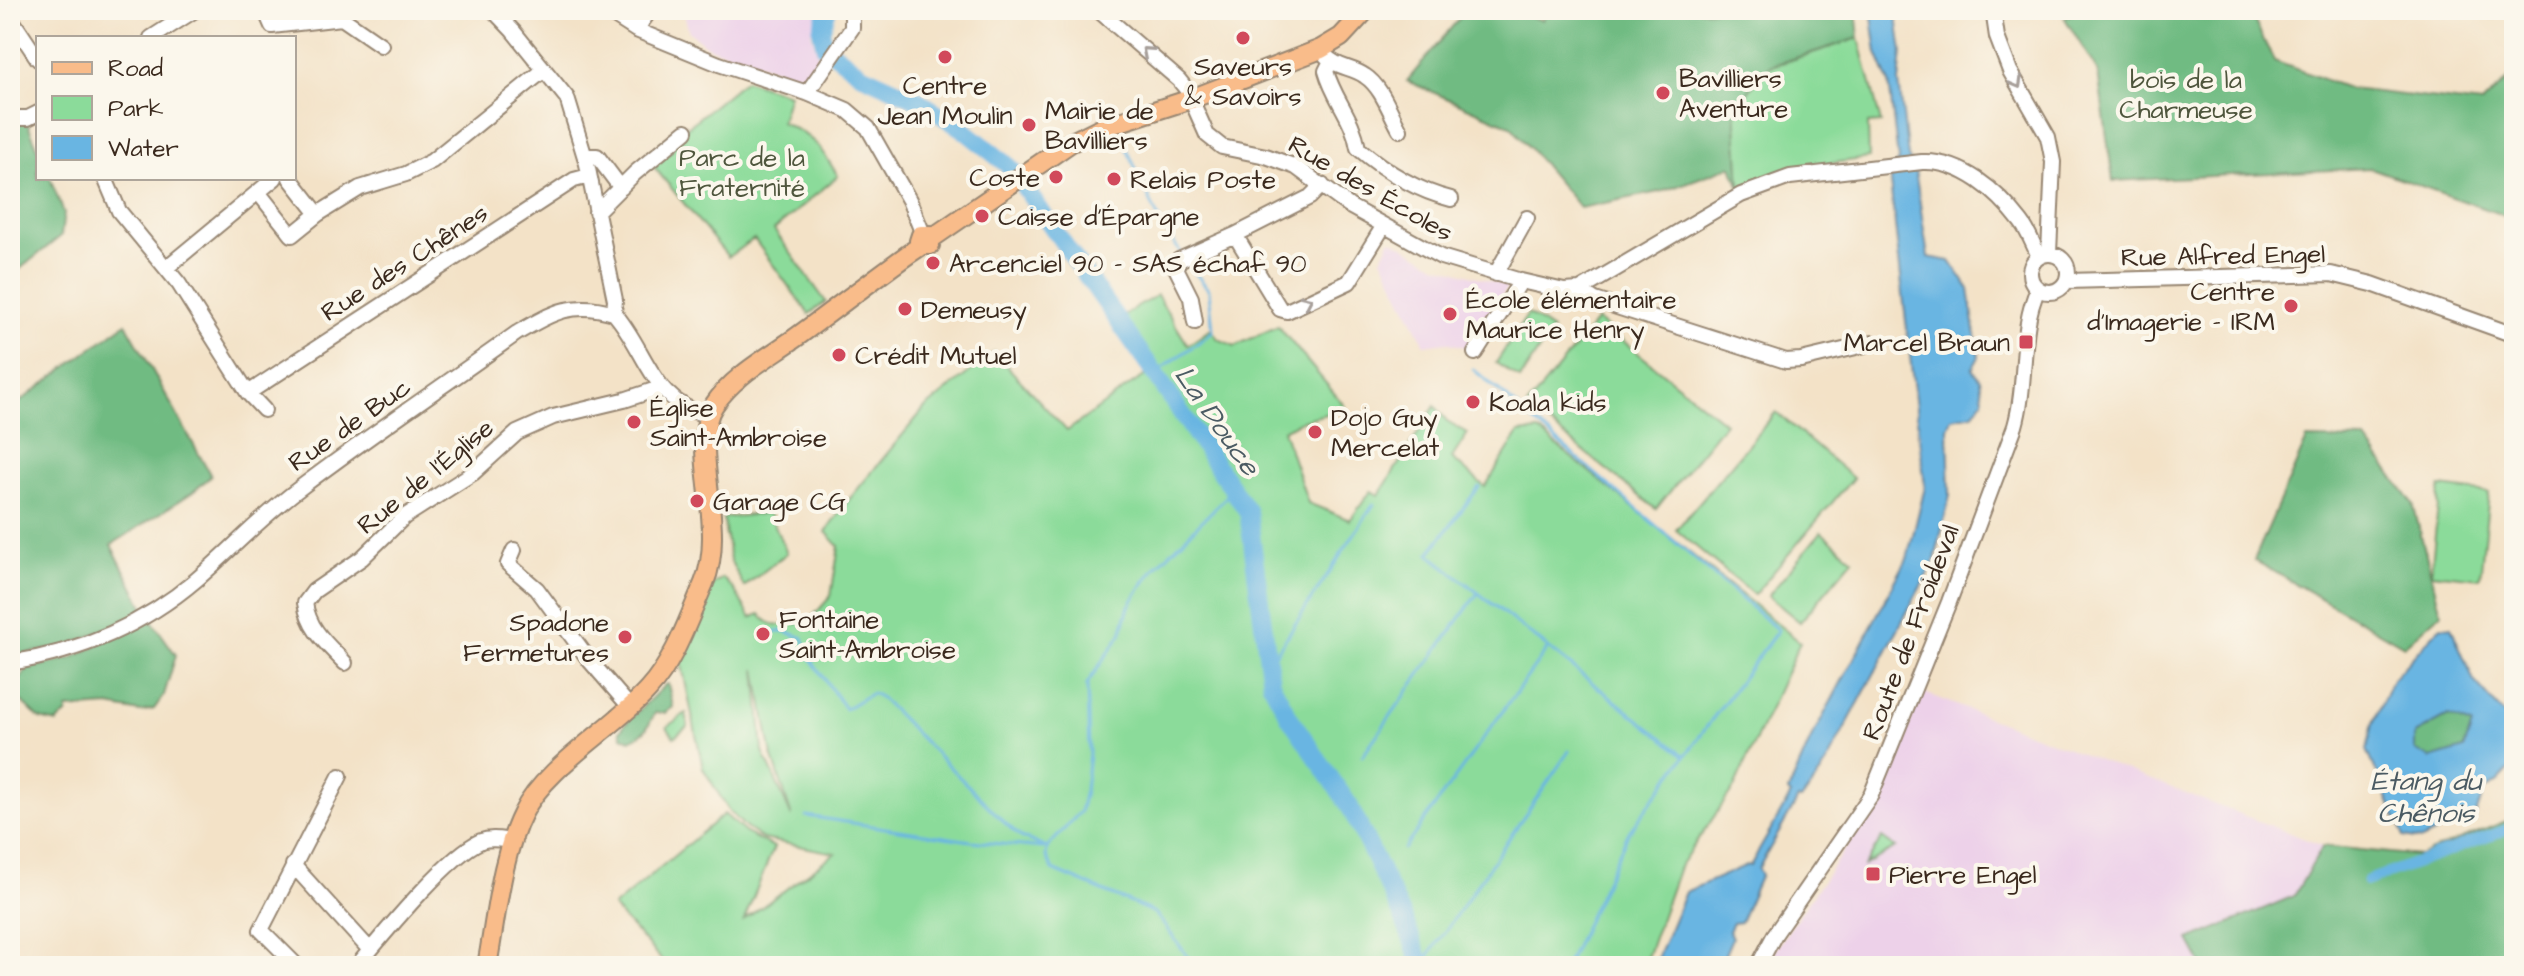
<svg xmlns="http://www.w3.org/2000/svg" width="2524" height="976" font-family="'Architects Daughter',sans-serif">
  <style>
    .built { fill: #edd1e9 }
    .green { fill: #8bdb9a; stroke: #63825c; stroke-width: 2; fill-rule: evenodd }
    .forest { fill: #70bb82; stroke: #567250; stroke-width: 2 }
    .water { fill: #69b5e2; stroke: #527080; stroke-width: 2; fill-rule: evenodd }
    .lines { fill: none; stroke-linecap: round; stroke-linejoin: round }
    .stream { stroke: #69b5e2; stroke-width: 3 }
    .canal { stroke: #69b5e2; stroke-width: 11 }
    .river { stroke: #69b5e2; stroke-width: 18 }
    .minor-casing { stroke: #978672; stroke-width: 18 }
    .major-casing { stroke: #978672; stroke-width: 22 }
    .minor { stroke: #fff; stroke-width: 14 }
    .major { stroke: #f9bc8a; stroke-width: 18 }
    .oneway { stroke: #a79f9a }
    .poi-dot { fill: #d1495b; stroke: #fbf7ec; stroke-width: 3 }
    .labels { text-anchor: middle; stroke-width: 8; stroke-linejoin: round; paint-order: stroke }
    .poi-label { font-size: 26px; fill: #3b2a1e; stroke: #fbf7ec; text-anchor: start }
    .park-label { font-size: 26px; fill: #4f563d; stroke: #fbf7ec }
    .street-label { font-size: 26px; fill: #3b2a1e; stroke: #fbf7ec }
    .water-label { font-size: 28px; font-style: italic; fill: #4b5b63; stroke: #fbf7ec }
  </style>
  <rect width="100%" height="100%" fill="#fbf7ec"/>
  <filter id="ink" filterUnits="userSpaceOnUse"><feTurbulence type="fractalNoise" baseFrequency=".0125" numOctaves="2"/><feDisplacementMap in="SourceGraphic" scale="16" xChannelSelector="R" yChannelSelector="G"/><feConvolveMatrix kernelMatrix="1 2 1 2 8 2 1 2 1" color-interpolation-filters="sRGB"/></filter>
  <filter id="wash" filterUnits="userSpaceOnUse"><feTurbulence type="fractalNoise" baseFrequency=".006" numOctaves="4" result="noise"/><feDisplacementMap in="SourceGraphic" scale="32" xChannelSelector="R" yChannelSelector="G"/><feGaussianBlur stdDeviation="1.8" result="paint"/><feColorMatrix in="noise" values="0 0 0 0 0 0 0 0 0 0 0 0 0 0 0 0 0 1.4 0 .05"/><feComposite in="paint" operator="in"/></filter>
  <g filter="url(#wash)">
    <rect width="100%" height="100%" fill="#f3e2c7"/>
    <path class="built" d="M683,10H817L818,15L811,32L819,59L811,72L793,75L708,47L689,32Z
      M1391,239L1436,265L1508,286L1468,348L1446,342L1425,345L1382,258Z
      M1922,692L2323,846L2294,896L2189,940L2203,966H1764L1881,797Z"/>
    <path class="green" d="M1859,38L1881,123L1868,124L1869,158C1824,164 1782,169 1740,188L1735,110L1691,92Z
      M745,80L789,94L781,122C815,137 819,145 838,176L774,230L826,302L809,314L754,239L728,257L654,167L673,149L669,142Z
      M1157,295L1188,345L1211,329L1218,339L1235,346L1278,326L1344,405L1345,409L1303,420L1283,430L1308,503L1350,520L1371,491L1379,495L1435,406L1447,421L1468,433L1452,458L1485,487L1519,433L1539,431L1800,642L1734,788L1679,867L1644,966H667L613,907L724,814L747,834L774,847L744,920L835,853L763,839L746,828L729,811L703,768L680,656L713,584L723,578L735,591L751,618L760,614C771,631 790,624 808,622L831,596L839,546L826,532L846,503L924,409L994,352L1067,431L1132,384L1159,367L1121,317ZM756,669L771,751L792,817L763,752Z
      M1528,314L1552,330L1520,379L1496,363Z
      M1597,320L1725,423L1656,509L1527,406Z
      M1776,412L1853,478L1754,595L1676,530Z
      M2440,487L2489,493L2480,578L2431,573Z
      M769,513L787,553L744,587L730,560L723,518Z
      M1821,532L1853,559L1800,622L1768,596Z
      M686,713L688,726L674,737L667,727Z
      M1882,838L1896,848L1865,865Z"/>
    <path class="forest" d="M1466,10H1506L1542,20L1548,10H1856L1859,38L1769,66L1735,108L1740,188L1732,166L1664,191L1580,208L1511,126L1407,81Z
      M2082,10H2249L2274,61L2350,89L2482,104L2514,73V219L2371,168L2113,181L2098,72L2064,17Z
      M10,120L27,122L38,149V178H50L64,213L61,236L10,277Z
      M126,323L211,476L193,492L111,545L144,608L132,617L66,647L10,656V409Z
      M2307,439L2366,440L2413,504L2441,613L2404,646L2254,560Z
      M150,618L176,655L164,695L154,709L140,712L109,706L67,709V713L57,723L40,719L18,698L19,681L27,669L72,658Z
      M668,684L673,707L665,713H655C647,727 647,733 630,740L622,736L620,731L625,724L665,685Z
      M2448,716L2473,725L2464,749L2431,760L2415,750V734Z
      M2514,818V966H2203L2189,940L2294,896L2323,846L2420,856Z"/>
    <path class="water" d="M1871,10H1896L1902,52L1899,82L1908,157L1915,170L1928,257L1950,261L1969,289L1979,357L1972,369L1980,379L1983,399L1973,414L1952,418L1948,428L1950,495L1935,560L1821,773L1801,800L1798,799L1758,869L1761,875L1740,922L1733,923L1729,931L1732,938L1720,966H1654L1685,892L1747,865L1750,866L1791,795L1788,792L1810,741L1907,559L1925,487L1889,173L1898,160L1889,82L1877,53Z
      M2441,626L2451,627L2474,681L2514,726V765L2498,782L2484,791L2474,820L2447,827L2422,840L2404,837L2367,750L2373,723L2392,680ZM2448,716L2472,725L2464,749L2431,759L2415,750V734Z"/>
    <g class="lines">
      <path class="stream" d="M1121,136L1161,224L1181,253
        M1473,369L1778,630L1629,832L1566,966
        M1155,374C1174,358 1195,347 1213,331L1209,290L1188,264
        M1479,487L1429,554L1685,756
        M770,633L785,631L803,638L811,659L845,709L872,693L881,698L1006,824L1021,837L1047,848
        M1269,664L1374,504
        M1362,756L1478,593
        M806,816L971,841L1043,848
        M1404,849L1548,648
        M1422,965L1569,751
        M1195,966L1155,913L1053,870L1046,856L1047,848L1080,812L1085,791L1089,753L1087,684L1121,634L1129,606L1141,587L1155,568L1233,490"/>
      <path class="canal" d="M2367,881L2514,827"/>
      <path class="river" d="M828,10L821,30L825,47L863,75L916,99L964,130L1010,167L1149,365L1248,512L1271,683L1290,718L1349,805L1403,917L1422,966"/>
    </g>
  </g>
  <g filter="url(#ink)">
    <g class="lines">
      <defs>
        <path id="minor" d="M265,10L272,26L342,18L381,45
          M493,10L513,31L567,98L587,164L615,300L614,313
          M605,10L636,30L719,64L807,93L847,110L868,128L909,200L923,234
          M1098,10L1179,80L1187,90L1207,135L1222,147L1266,156L1296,167L1349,206L1441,257L1521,281L1564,291L1580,290L1595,300L1786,361L1801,360L1873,343
          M1993,10L1997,37L2010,71L2048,137L2053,162L2049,253
          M10,17L38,59
          M636,30L650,10
          M151,38L195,10
          M1326,56C1336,68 1353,67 1365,76C1382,87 1390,113 1400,130
          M1331,61L1326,71C1334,100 1353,117 1358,148C1386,172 1415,190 1451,199
          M807,93L852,28V10
          M10,118H28L38,113
          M585,156H597L621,188
          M105,178L119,211L179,284L248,393L264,410
          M290,178L318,214
          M1322,185L1310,197L1235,235L1280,309L1287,311L1349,282L1383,227
          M258,192L275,178
          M596,212L635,173L686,131
          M2030 273a19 19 0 1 1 38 0a19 19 0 1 1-38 0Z
          M166,268L258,192L292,235L318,214L360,188L406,174L432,161L544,70
          M1496,274L1527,218
          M2067,281L2331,274L2372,284L2514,335
          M1580,290L1741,195L1790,177L1922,162C1962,160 1998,192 2021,222C2029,232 2033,245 2039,256
          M614,313C647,350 652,404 708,415
          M1195,322L1191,298L1175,266L1179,260L1235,235
          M1475,353L1521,281
          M248,393L574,180L589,176
          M514,550L508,564L537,589L590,661L630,707
          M10,663C79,652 142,626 196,580C231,550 262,516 300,488C371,434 445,385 517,333C552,313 573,300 614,313
          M345,663C327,644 309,630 305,603L314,591L362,558L404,517L473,473L517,433L553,417L624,400L660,388
          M293,865L370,950
          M297,966L261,930L340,776
          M357,966C383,935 447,856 481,841C491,837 503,840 513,841
          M1758,966L1775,934L1871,795L1949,602L2015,426C2028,381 2019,329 2038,289"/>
        <path id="major" d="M932,238L1070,143L1098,129L1191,99L1321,49L1341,37L1366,10
          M487,966C496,918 501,856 523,813C545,767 613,729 648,690C674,662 689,618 704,583C728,527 688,443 714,405C734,375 769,357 798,336C835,309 872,280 910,253L922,245H930V235H921L919,241L922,245"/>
      </defs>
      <use href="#minor" class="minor-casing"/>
      <use href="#major" class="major-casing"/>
      <use href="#minor" class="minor"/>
      <use href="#major" class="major"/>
    </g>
    <defs><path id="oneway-chevron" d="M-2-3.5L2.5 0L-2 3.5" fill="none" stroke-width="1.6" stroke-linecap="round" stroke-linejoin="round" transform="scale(2)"/></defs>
    <g class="oneway">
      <use href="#oneway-chevron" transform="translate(1147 52) rotate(-139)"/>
      <use href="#oneway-chevron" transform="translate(2017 83) rotate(61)"/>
      <use href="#oneway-chevron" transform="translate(1307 301) rotate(-25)"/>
    </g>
  </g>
  <g class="poi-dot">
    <circle cx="1243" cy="38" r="8"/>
    <circle cx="945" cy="57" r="8"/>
    <circle cx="1663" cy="93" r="8"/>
    <circle cx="1029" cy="125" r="8"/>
    <circle cx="1056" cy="177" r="8"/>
    <circle cx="1114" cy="179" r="8"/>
    <circle cx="982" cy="216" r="8"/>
    <circle cx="933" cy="263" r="8"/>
    <circle cx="2291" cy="306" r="8"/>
    <circle cx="905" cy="309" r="8"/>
    <circle cx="1450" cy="314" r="8"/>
    <rect x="2018" y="334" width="16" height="16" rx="4"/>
    <circle cx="839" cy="355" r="8"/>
    <circle cx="1473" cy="402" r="8"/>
    <circle cx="634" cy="422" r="8"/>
    <circle cx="1315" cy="432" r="8"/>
    <circle cx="697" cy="501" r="8"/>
    <circle cx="763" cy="634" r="8"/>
    <circle cx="625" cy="637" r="8"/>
    <rect x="1865" y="866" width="16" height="16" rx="4"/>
  </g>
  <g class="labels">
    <g class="poi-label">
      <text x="1243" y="75" text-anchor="middle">Saveurs<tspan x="1243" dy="30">&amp; Savoirs</tspan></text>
      <text x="1679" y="87">Bavilliers<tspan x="1679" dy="30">Aventure</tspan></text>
      <text x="945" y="94" text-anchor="middle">Centre<tspan x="945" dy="30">Jean Moulin</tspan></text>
      <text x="1045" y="119">Mairie de<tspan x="1045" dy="30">Bavilliers</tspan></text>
      <text x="1040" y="186" text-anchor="end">Coste</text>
      <text x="1130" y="188">Relais Poste</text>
      <text x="998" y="225">Caisse d'Épargne</text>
      <text x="949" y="272">Arcenciel 90 – SAS échaf 90</text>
      <text x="2275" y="300" text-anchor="end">Centre<tspan x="2275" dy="30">d’Imagerie - IRM</tspan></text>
      <text x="1466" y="308">École élémentaire<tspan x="1466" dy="30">Maurice Henry</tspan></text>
      <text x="921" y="318">Demeusy</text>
      <text x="2010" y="351" text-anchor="end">Marcel Braun</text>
      <text x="855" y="364">Crédit Mutuel</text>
      <text x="1489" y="411">Koala kids</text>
      <text x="650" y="416">Église<tspan x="650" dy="30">Saint-Ambroise</tspan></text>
      <text x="1331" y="426">Dojo Guy<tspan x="1331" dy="30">Mercelat</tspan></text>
      <text x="713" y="510">Garage CG</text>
      <text x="779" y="628">Fontaine<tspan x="779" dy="30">Saint-Ambroise</tspan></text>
      <text x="609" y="631" text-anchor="end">Spadone<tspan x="609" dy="30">Fermetures</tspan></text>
      <text x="1889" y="883">Pierre Engel</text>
    </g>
    <g class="park-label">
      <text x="2186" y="88">bois de la<tspan x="2186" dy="30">Charmeuse</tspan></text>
      <text x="742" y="166">Parc de la<tspan x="742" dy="30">Fraternité</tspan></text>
    </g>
    <g class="street-label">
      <text transform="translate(1371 188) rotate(30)" y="9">Rue des Écoles</text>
      <text transform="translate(2223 255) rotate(-1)" y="9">Rue Alfred Engel</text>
      <text transform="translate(404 262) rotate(-33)" y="9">Rue des Chênes</text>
      <text transform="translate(349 424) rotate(-35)" y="9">Rue de Buc</text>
      <text transform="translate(425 476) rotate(-39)" y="9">Rue de l'Église</text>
      <text transform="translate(1910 632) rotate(-69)" y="9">Route de Froideval</text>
    </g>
    <g class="water-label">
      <text transform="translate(1218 420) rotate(55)" y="10">La Douce</text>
      <text x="2426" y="790">Étang du<tspan x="2426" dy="32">Chênois</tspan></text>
    </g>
  </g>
  <rect width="2524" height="976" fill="none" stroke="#fbf7ec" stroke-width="40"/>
  <rect x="36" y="36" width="260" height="144" fill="#fbf7ec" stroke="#aea59a" stroke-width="2"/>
  <rect x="52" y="62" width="40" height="12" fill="#f9bc8a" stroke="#aea59a" stroke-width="2"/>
  <text x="108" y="76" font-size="24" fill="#3b2a1e">Road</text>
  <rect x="52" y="96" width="40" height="24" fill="#8bdb9a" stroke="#aea59a" stroke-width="2"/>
  <text x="108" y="116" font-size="24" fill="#3b2a1e">Park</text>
  <rect x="52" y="136" width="40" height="24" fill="#69b5e2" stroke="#aea59a" stroke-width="2"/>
  <text x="108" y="156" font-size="24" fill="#3b2a1e">Water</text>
</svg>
